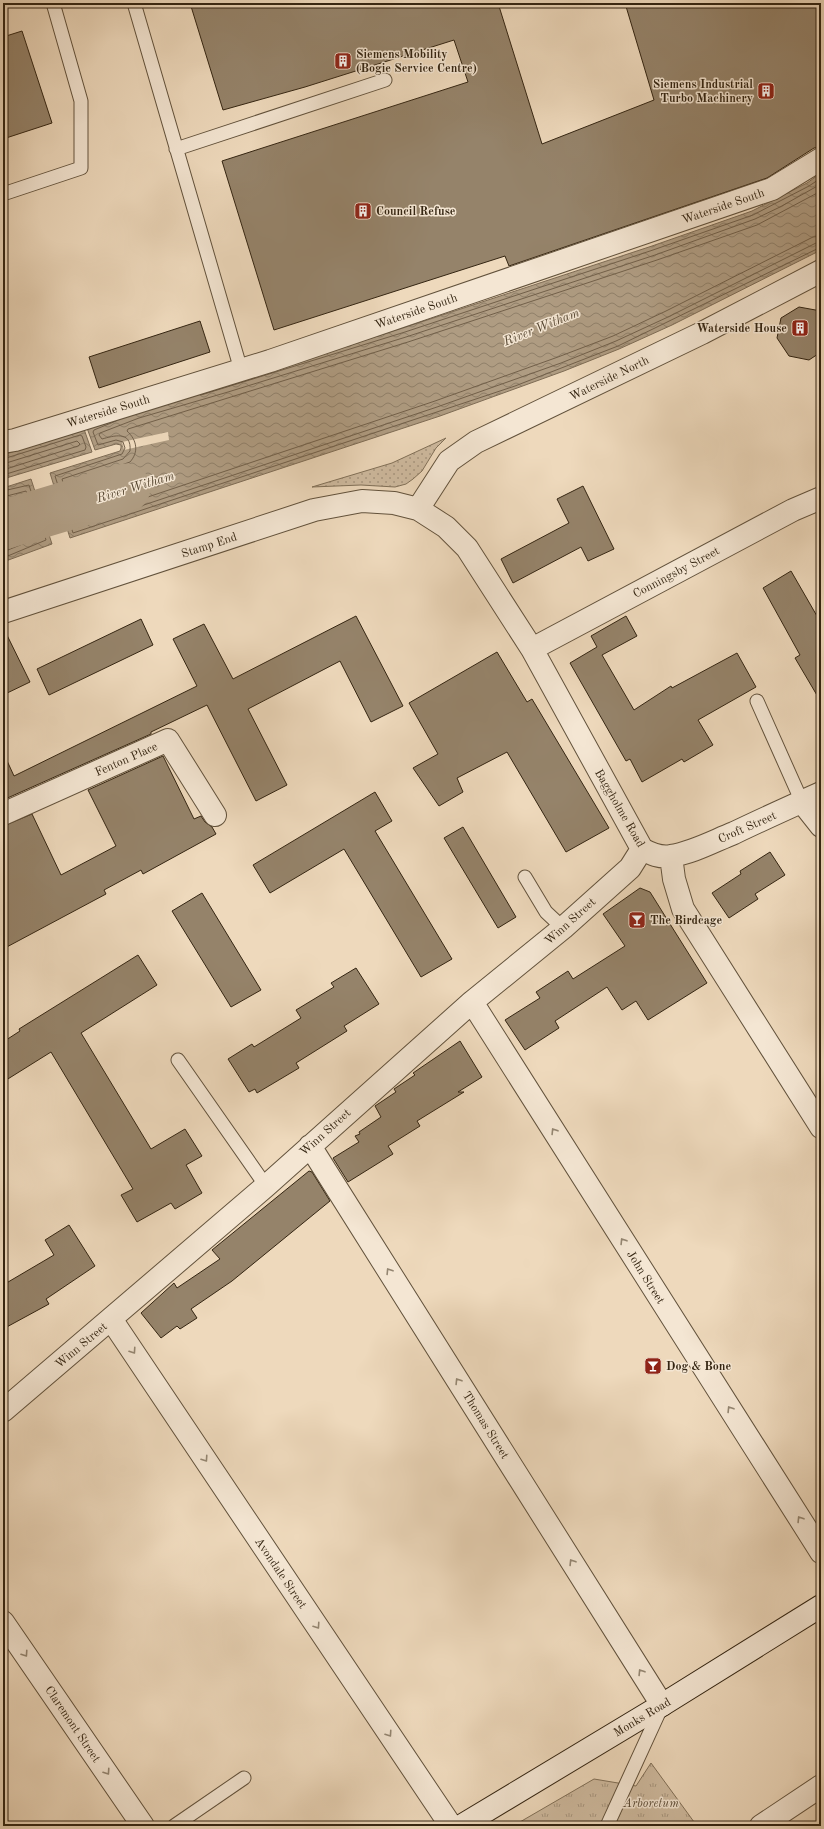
<svg xmlns="http://www.w3.org/2000/svg" width="824" height="1829" font-family="'Old Standard TT',serif">
  <style>
    .grass { fill: url(#grass-dots); stroke: #817058 }
    .park { fill: url(#park-tufts); stroke: #817058 }
    .water { fill: url(#water-waves); stroke: #7e6c55 }
    .pier { fill: #eed9bc }
    .lines { fill: none; stroke-linecap: round; stroke-linejoin: round }
    .shore { stroke: #72604a; stroke-width: 1 }
    .river { stroke: #af9c82; stroke-width: 49 }
    .building { fill: #95836a; stroke: #342512 }
    .lane-casing { stroke: #62523c; stroke-width: 15 }
    .street-casing { stroke: #62523c; stroke-width: 24 }
    .secondary-casing { stroke: #342512; stroke-width: 24 }
    .lane { stroke: #f4e6d3; stroke-width: 13 }
    .street { stroke: #f4e6d3; stroke-width: 22 }
    .secondary { stroke: #f4e6d3; stroke-width: 22 }
    .oneway { stroke: #948672 }
    .labels { text-anchor: middle; stroke-width: 3; stroke-linejoin: round; paint-order: stroke }
    .poi-label { font-size: 12px; font-weight: bold; fill: #342512; stroke: #f4e6d3; text-anchor: start }
    .street-label { font-size: 12px; fill: #342512; stroke: #f4e6d3 }
    .park-label { font-size: 12px; font-style: italic; fill: #5a4a35; stroke: #f4e6d3 }
    .water-label { font-size: 13px; font-style: italic; fill: #594934; stroke: #f4e6d3 }
  </style>
  <defs>
    <pattern id="grass-dots" width="8" height="8" patternUnits="userSpaceOnUse"><rect width="8" height="8" fill="#ceba9f"/><path d="M2 2h.1M6 6h.1" fill="none" stroke="#a89780" stroke-width="1.8" stroke-linecap="round"/></pattern>
    <pattern id="park-tufts" width="24" height="20" patternUnits="userSpaceOnUse"><rect width="24" height="20" fill="#ceba9f"/><path d="M3 7l-1-3M5 7V3M7 7l1-3M15 17l-1-3M17 17v-4M19 17l1-3" fill="none" stroke="#a89780"/></pattern>
    <pattern id="water-waves" width="16" height="10" patternUnits="userSpaceOnUse"><rect width="16" height="10" fill="#af9c82"/><path d="M0 5q4-4 8 0t8 0" fill="none" stroke="#8f7f69"/></pattern>
  </defs>
  <rect width="100%" height="100%" fill="#eed9bc"/>
  <filter id="stains"><feTurbulence type="fractalNoise" baseFrequency=".005" numOctaves="4"/><feColorMatrix values="0 0 0 0 .2 0 0 0 0 .09 0 0 0 0 .02 0 0 0 .5 -.17"/></filter>
  <radialGradient id="worn" r=".72"><stop offset=".6" stop-color="#630" stop-opacity="0"/><stop offset="1" stop-color="#630" stop-opacity=".3"/></radialGradient>
  <path class="grass" d="M446,438L436,448L422,471L413,479L406,484L395,487L361,485L312,487L392,463Z"/>
  <path class="park" d="M651,1763L697,1826H513L594,1779L636,1786Z"/>
  <path class="water" d="M821,173V250L672,325L619,349L564,371L440,416L70,538L50,473L120,451L121,448V445L116,444L95,450L87,428L403,328L652,246L752,211L807,183Z
    M84,429L92,452L3,479V455Z
    M31,479L52,544L3,562V488Z"/>
  <path class="pier" d="M168,432L169,440L124,450L122,442Z"/>
  <g class="lines">
    <path class="shore" d="M821,184L780,207L755,219L655,255L406,337L228,392L139,418L100,433L99,435L102,439C113,436 132,430 130,451L123,459L62,479L75,525L78,527L437,407L561,363L616,341L668,317L816,243L821,242
      M821,191L757,225L657,260L408,342L128,429L127,431C137,440 139,452 130,462L69,483L79,518L82,519L435,401L558,357L613,336L666,311L813,237L821,236
      M201,395L405,332L653,250L753,215L809,186L821,178
      M116,421L94,430L93,432L98,445L116,440L123,442L125,448L122,454L55,476L73,533L515,386L618,346L821,247
      M3,459L80,435L82,436L86,447L85,450L3,475
      M3,464L77,441L80,444L78,446L3,470
      M3,491L29,485L46,540L3,558
      M3,497L26,491L40,537L3,552
      M3,503L22,499L33,534L3,546"/>
    <path class="river" d="M3,525L126,488"/>
  </g>
  <path class="building" d="M190,3H498L542,144L654,100L625,3H821V147L814,148L767,178L509,266L505,256L274,330L222,161L468,82L454,40L305,87L223,110Z
    M22,31L52,123L3,139V37Z
    M799,307L821,311V352L809,360L789,356L777,338L781,318Z
    M200,321L210,352L99,388L89,357Z
    M583,486L614,549L588,561L581,547L513,583L501,559L569,523L557,499Z
    M791,571L821,623V702L795,658L800,655L763,588Z
    M356,616L403,706L371,722L340,661L248,709L287,785L256,801L207,705L151,732V734L3,800V752L14,776L197,686L173,639L204,624L233,679Z
    M626,616L637,636L602,655L634,710L671,686L672,688L737,653L756,687L698,720L713,745L684,762L682,759L642,782L630,759L626,761L570,663L597,647L591,636Z
    M141,619L153,645L49,695L37,669Z
    M3,627L30,682L3,695Z
    M497,652L527,702L532,699L609,828L566,852L507,752L457,778L463,792L439,806L413,768L438,754L409,703Z
    M163,756L194,819L201,816L205,822L212,827L216,834L143,874L141,870L104,890L106,894L3,949V826L32,814L61,875L116,846L88,790Z
    M375,792L392,821L375,831L452,959L421,977L344,849L270,893L253,865Z
    M463,827L516,917L498,928L444,838Z
    M770,852L785,875L755,894L758,899L729,918L712,893L741,874L740,871Z
    M640,888L650,892L707,983L648,1020L636,1001L622,1010L607,987L555,1021L559,1028L525,1050L505,1020L540,998L536,992L568,971L573,979L625,946L603,914Z
    M202,893L261,990L231,1007L172,911Z
    M138,955L157,985L81,1033L151,1149L185,1129L202,1156L186,1165L202,1193L175,1209L171,1203L137,1222L121,1195L133,1189L51,1052L3,1082V1042L20,1031L19,1029Z
    M356,968L379,1004L344,1026L347,1031L296,1063L299,1068L257,1093L255,1089L249,1092L228,1059L252,1044L254,1047L301,1018L296,1010L334,987L331,983Z
    M460,1041L482,1077L458,1092H464L417,1121L420,1126L388,1146L393,1154L348,1182L333,1158L359,1142L355,1136L360,1134L359,1132L381,1117L375,1106L396,1092L394,1089L415,1075L413,1073Z
    M309,1171L312,1172L330,1201L232,1281L191,1309L197,1318L180,1329L177,1326L161,1338L141,1313L174,1283L177,1288L220,1259L212,1250Z
    M69,1225L95,1266L46,1299L49,1304L3,1329V1285L54,1255L45,1240Z"/>
  <g class="lines">
    <defs>
      <path id="lane" d="M134,3L241,370
        M176,149L385,80
        M3,194L81,168V101L53,3
        M757,701L802,802
        M525,877L546,912L563,928
        M178,1060L266,1186
        M174,1826L244,1778
        M607,1826L661,1708"/>
      <path id="street" d="M3,442L15,440L270,361L772,189L821,159
        M418,509L449,461L476,442L702,333L821,271
        M3,612L314,510L362,501L394,503L418,509L446,527L467,548L532,649L642,849C651,854 660,858 671,856C692,853 714,841 734,833C763,819 792,806 821,793
        M532,649L793,510L821,498
        M802,802L821,826
        M3,814L168,740L215,815
        M671,856L674,879L683,909L821,1127
        M472,1002L821,1552
        M310,1146L662,1705
        M111,1319L451,1826
        M3,1411L266,1186L472,1002L563,928L630,868L642,849
        M3,1622L143,1826
        M761,1826L821,1786"/>
      <path id="secondary" d="M461,1826L662,1705L821,1606"/>
    </defs>
    <use href="#lane" class="lane-casing"/>
    <use href="#street" class="street-casing"/>
    <use href="#secondary" class="secondary-casing"/>
    <use href="#lane" class="lane"/>
    <use href="#street" class="street"/>
    <use href="#secondary" class="secondary"/>
  </g>
  <defs><path id="oneway-chevron" d="M-2-3.5L2.5 0L-2 3.5" fill="none" stroke-width="1.6" stroke-linecap="round" stroke-linejoin="round"/></defs>
  <g class="oneway">
    <use href="#oneway-chevron" transform="translate(554 1131) rotate(-122)"/>
    <use href="#oneway-chevron" transform="translate(623 1241) rotate(-122)"/>
    <use href="#oneway-chevron" transform="translate(389 1271) rotate(-122)"/>
    <use href="#oneway-chevron" transform="translate(133 1351) rotate(56)"/>
    <use href="#oneway-chevron" transform="translate(458 1381) rotate(-122)"/>
    <use href="#oneway-chevron" transform="translate(730 1409) rotate(-122)"/>
    <use href="#oneway-chevron" transform="translate(205 1459) rotate(56)"/>
    <use href="#oneway-chevron" transform="translate(800 1519) rotate(-122)"/>
    <use href="#oneway-chevron" transform="translate(572 1562) rotate(-122)"/>
    <use href="#oneway-chevron" transform="translate(317 1626) rotate(56)"/>
    <use href="#oneway-chevron" transform="translate(25 1654) rotate(56)"/>
    <use href="#oneway-chevron" transform="translate(641 1672) rotate(-122)"/>
    <use href="#oneway-chevron" transform="translate(389 1734) rotate(56)"/>
    <use href="#oneway-chevron" transform="translate(107 1772) rotate(56)"/>
  </g>
  <defs>
    <symbol id="building-square" viewBox="-11 -11 22 22"><rect x="-9" y="-9" width="18" height="18" rx="4" fill="#8f2418" stroke="#f4e6d3"/><path d="M-4-6H4V6H1V3H-1V6H-4ZM-2.5-4.3h1.7v1.8h-1.7ZM.8-4.3h1.7v1.8H.8ZM-2.5-1h1.7V.8h-1.7ZM.8-1h1.7V.8H.8Z" fill="#fff"/></symbol>
    <symbol id="bar-square" viewBox="-11 -11 22 22"><rect x="-9" y="-9" width="18" height="18" rx="4" fill="#8f2418" stroke="#f4e6d3"/><path d="M-6-5H6L.8 .8V4.5H3.5V6h-7V4.5H-.8V.8Z" fill="#fff"/></symbol>
  </defs>
  <g fill-rule="evenodd">
    <use href="#building-square" x="333" y="51" width="20" height="20"/>
    <use href="#building-square" x="756" y="81" width="20" height="20"/>
    <use href="#building-square" x="353" y="201" width="20" height="20"/>
    <use href="#building-square" x="790" y="318" width="20" height="20"/>
    <use href="#bar-square" x="627" y="910" width="20" height="20"/>
    <use href="#bar-square" x="643" y="1356" width="20" height="20"/>
  </g>
  <g class="labels">
    <g class="poi-label">
      <text x="356" y="58">Siemens Mobility<tspan x="356" dy="14">(Bogie Service Centre)</tspan></text>
      <text x="753" y="88" text-anchor="end">Siemens Industrial<tspan x="753" dy="14">Turbo Machinery</tspan></text>
      <text x="376" y="215">Council Refuse</text>
      <text x="787" y="332" text-anchor="end">Waterside House</text>
      <text x="650" y="924">The Birdcage</text>
      <text x="666" y="1370">Dog &amp; Bone</text>
    </g>
    <g class="street-label">
      <text transform="translate(723 206) rotate(-19)" y="4">Waterside South</text>
      <text transform="translate(416 311) rotate(-19)" y="4">Waterside South</text>
      <text transform="translate(609 378) rotate(-26)" y="4">Waterside North</text>
      <text transform="translate(108 411) rotate(-17)" y="4">Waterside South</text>
      <text transform="translate(209 545) rotate(-18)" y="4">Stamp End</text>
      <text transform="translate(676 572) rotate(-28)" y="4">Conningsby Street</text>
      <text transform="translate(126 759) rotate(-24)" y="4">Fenton Place</text>
      <text transform="translate(620 808) rotate(60)" y="4">Baggholme Road</text>
      <text transform="translate(747 827) rotate(-24)" y="4">Croft Street</text>
      <text transform="translate(570 921) rotate(-42)" y="4">Winn Street</text>
      <text transform="translate(325 1132) rotate(-42)" y="4">Winn Street</text>
      <text transform="translate(646 1277) rotate(58)" y="4">John Street</text>
      <text transform="translate(81 1345) rotate(-40)" y="4">Winn Street</text>
      <text transform="translate(486 1425) rotate(58)" y="4">Thomas Street</text>
      <text transform="translate(281 1573) rotate(56)" y="4">Avondale Street</text>
      <text transform="translate(642 1717) rotate(-31)" y="4">Monks Road</text>
      <text transform="translate(73 1724) rotate(56)" y="4">Claremont Street</text>
    </g>
    <g class="park-label">
      <text x="651" y="1807">Arboretum</text>
    </g>
    <g class="water-label">
      <text transform="translate(541 326) rotate(-22)" y="5">River Witham</text>
      <text transform="translate(135 486) rotate(-17)" y="5">River Witham</text>
    </g>
  </g>
  <rect width="824" height="1829" fill="none" stroke="#eed9bc" stroke-width="16"/>
  <rect x="4" y="4" width="816" height="1821" fill="none" stroke="#342512" stroke-width="2"/>
  <rect x="8" y="8" width="808" height="1813" fill="none" stroke="#342512"/>
  <rect width="100%" height="100%" filter="url(#stains)"/>
  <rect width="100%" height="100%" fill="url(#worn)"/>
</svg>
